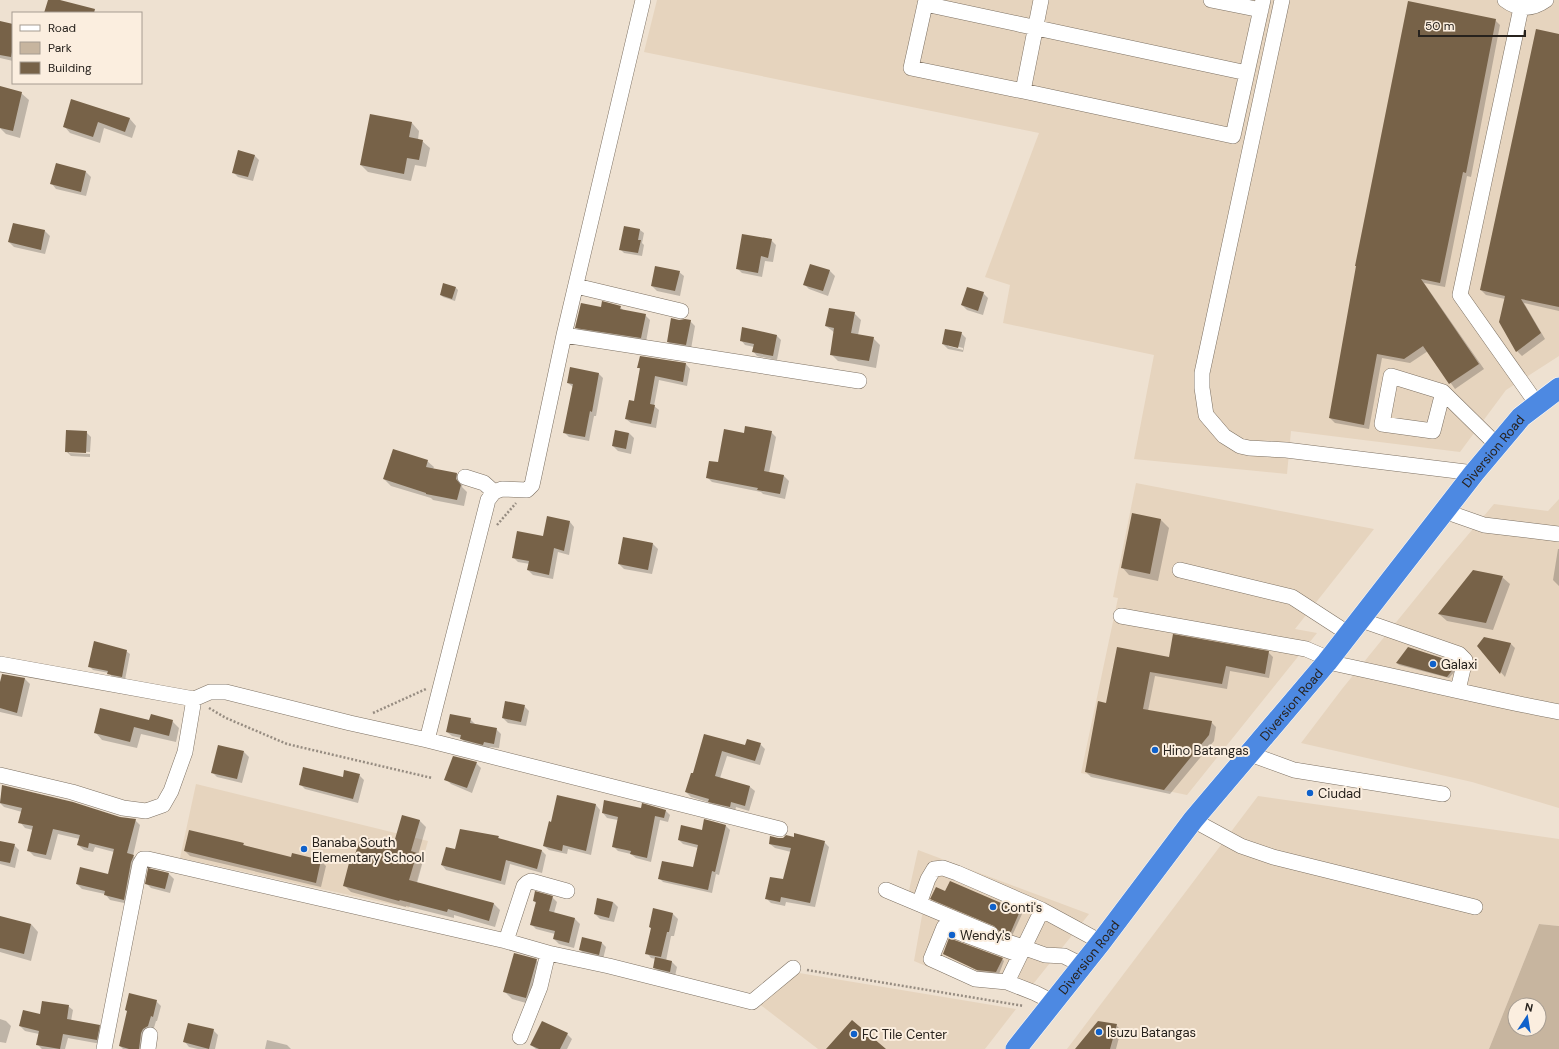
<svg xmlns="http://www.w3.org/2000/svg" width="1559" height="1049" font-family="'DM Sans',sans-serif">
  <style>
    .built { fill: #e6d4be }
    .green { fill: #c7b59f; fill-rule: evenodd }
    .shadow { fill: #0003; fill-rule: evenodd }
    .building { fill: #776248 }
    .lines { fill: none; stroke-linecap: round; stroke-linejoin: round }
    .minor-casing { stroke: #7d7163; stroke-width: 16 }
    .highway-casing { stroke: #fff; stroke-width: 22 }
    .path { stroke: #968c81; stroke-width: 2.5; stroke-dasharray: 2 2; stroke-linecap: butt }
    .minor { stroke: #fff; stroke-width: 15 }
    .highway { stroke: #4d89e2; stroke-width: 21 }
    .poi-dot { fill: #0f61cb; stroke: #fbeedf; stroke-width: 1.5 }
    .labels { text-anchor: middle; stroke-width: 4; stroke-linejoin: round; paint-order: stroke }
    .street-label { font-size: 13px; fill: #27221d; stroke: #fbeedf }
    .poi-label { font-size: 13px; fill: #27221d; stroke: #fbeedf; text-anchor: start }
  </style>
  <rect width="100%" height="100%" fill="#eee1d1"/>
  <path class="built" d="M657,0H1559V356L1506,390L1460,452L1291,431L1287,474L1134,459L1154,355L1003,323L1010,285L985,277L1039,133L644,52Z
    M1136,483L1374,529L1295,629L1317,633L1187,795L1081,773L1118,598L1113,597Z
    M1559,499V808L1472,782L1301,743L1342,689L1445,562L1494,504L1548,511Z
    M196,784L428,841L409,908L180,858Z
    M1258,796L1559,839V926L1539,924L1489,1049H1067Z
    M918,850L1089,914L1026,993L972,985L914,961L923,910L906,904Z
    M793,972L1016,1009L985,1049H818L758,1003Z"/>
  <path class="green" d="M1539,924L1559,926V1049H1489ZM1515,1005H1539V1029H1515Z"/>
  <path class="shadow" d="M1495,20L1500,25L1471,177L1467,176L1445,287L1424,283L1484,369L1455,389L1428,351L1410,363L1382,358L1369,429L1335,423L1330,418Z
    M0,22L13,25V61L0,58Z
    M1559,35V311L1524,303L1545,339L1522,356L1517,351L1505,299L1486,295L1481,290Z
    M0,87L21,93L29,100L20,138L6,134L0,128Z
    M72,101L130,119L136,126L132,138L104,128L100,143L70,133L64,126Z
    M412,123L419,131L418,140L422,141L430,148L426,167L415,165L411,181L368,172L361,165Z
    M254,155L259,160L253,181L238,177L233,172Z
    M86,172L91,177L86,196L56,189L52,184Z
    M14,224L45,231L50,236L45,254L14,247L9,242Z
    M625,227L640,230L644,233L642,243L644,245L642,256L624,253L620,249Z
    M771,240L776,245L773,262L765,261L762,277L742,273L737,268Z
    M830,271L835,276L828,296L809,289L804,284Z
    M679,272L684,276L680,296L657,291L652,286Z
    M456,288L458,290L455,301L443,297L441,295Z
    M983,293L988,298L983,315L967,310L962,305Z
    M620,307L624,311L645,315L650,320L646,342L581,332L576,327L601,308Z
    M854,313L861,320L858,335L873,338L880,345L876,368L838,361L831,354L835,333L826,326Z
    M679,321H690L695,326L691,349L673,346L668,342Z
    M961,333L966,338L963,352L948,349L943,344ZM948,344L963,348V350L948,346Z
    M777,336L781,340L777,360L757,356L753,351L754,347L745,345L741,340Z
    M686,364L690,369L687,386L659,380L654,406L659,410L656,428L631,423L626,419L635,402L641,370L638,367Z
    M598,373L603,378L596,416H594L589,441L569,437L564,432L573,387L568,383Z
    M86,432L91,437L90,452L69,451V453L90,454V457L71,456L66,451Z
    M771,432L776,437L769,473L784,476L789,481L785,499L763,494L761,492L712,482L707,477L744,434Z
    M629,433L634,438L631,454L618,451L613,446Z
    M427,461L434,467L433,469L457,474L463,481L462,487L467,492L464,506L433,500L431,498L391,486L384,479Z
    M1133,514L1161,520L1169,528L1158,581L1129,575L1122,567Z
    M570,522L574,527L569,555L558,552L553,579L533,575L528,570L530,564L518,562L513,557L543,537Z
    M653,544L658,549L652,574L624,569L619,564Z
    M1558,549H1559V586L1553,580Z
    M1502,577L1510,584L1493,630L1447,621L1439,614Z
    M1510,643L1515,648L1505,677L1478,646Z
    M1118,648L1169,658L1268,652L1273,657L1269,678L1230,671L1227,689L1155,676L1148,711L1211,722L1216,727L1214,741L1170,794L1091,777L1086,772L1107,704Z
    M126,651L130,654L125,680L112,677L109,673L93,670L89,666Z
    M1397,663H1454L1456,665V670L1449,678L1399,665Z
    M3,675L25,679L30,684L22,717L0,712V686Z
    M524,706L529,711L526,726L508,723L503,718Z
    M470,719L475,724L496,729L501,734L499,748L489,747L488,749L466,744L461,738L452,736L447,732Z
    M150,721H172L179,728L176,742L141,734L137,748L102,740L96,733Z
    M705,735L746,746L760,744L765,749L760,765L727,756L720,778L750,787L755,791L749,811L736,807L735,811L714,806L711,803L691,797L686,792L694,775Z
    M244,752L249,757L242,783L217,777L212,772Z
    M476,763L481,768L472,793L451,784L446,779Z
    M359,775L364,780L358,803L305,789L300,784Z
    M3,786L120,818L135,820L140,825L133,856L139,861L129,904L110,900L105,894L82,889L77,884L109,875L114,852L95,847L93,852L84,850L78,845L80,839L58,834L51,860L34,856L28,850L33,830L25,828L20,822L22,812L4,807L0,803Z
    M558,796L596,805L600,810L591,855L568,849L567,854L549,850L544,846L552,823Z
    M642,809L665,810L670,815L668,822L660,820L651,862L636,858L631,854L618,851L613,846L618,820L607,818L603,813Z
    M419,820L426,827L418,855L423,861L417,883L494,904L500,910L495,927L454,915V918L406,906V907L351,892L344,885L353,865L394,847Z
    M726,826L730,830L719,875L716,874L712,893L663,882L659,878L694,869L698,848L683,844L679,840L703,831Z
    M498,837L501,840L542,851L546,855L542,873L510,864L505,885L446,870L442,865Z
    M778,839L824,842L829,847L815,907L786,902L785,906L771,903L766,898L784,881L791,852L775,848L770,844Z
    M0,842L14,845L19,850L15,868L0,864Z
    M243,844L247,847L292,858V855L321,861L326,866L321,887L190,856L185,851Z
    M169,874L174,879L170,893L151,888L146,883Z
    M950,882L1020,912L1022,914L1012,936L1005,941L1002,940L1000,937L1001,932L997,927L934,901L932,899L946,892Z
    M552,897L557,902L554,913L575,919L580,924L574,948L559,944L554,939L555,934L536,929L531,924L536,903L534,901Z
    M613,902L618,907L614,922L600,919L595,914Z
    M654,909L673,914L678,919L674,936H671L666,961L672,962L677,967L675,976L659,972L654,967L656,959L651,958L647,953L652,929L650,927Z
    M0,918L31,924L38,932L31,961L0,952Z
    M601,942L606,947L603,959L585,955L580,950Z
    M944,954L1002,959L1004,961L999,974L980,972Z
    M536,960L544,968L533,1005L512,999L504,991Z
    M156,1001L161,1006L157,1021H156L153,1031L145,1049H123L120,1046Z
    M68,1006L73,1010L71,1021L99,1026L104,1030L101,1044L68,1038L65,1049H42L37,1044L39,1034L25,1031L20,1026L41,1015Z
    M0,1019L6,1021L11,1026L6,1043L0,1042Z
    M1116,1025L1121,1030L1116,1049H1076Z
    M213,1030L218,1035L215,1049H198L189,1047L185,1042Z
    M567,1034L572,1039L567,1049H536L531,1045Z
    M267,1040L287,1045L291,1049H265Z"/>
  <path class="building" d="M48,0H60L95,9L94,13H44Z
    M1408,1L1496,19L1466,173L1463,172L1440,283L1421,279L1479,364L1449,384L1423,346L1404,359L1377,354L1364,425L1329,418L1356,266H1355Z
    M0,21L13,24V47L11,57L0,55Z
    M1536,29L1559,34V307L1521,299L1541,333L1516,352L1499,322L1505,296L1480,290Z
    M0,86L22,92L13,131L0,128Z
    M71,99L130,118L125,132L98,122L93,137L63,127Z
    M370,114L412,122L409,137L423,140L419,160L407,158L404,174L360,165Z
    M238,150L255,155L248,177L232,173Z
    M56,163L86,171L81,192L50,184Z
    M13,223L45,230L41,250L8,242Z
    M624,226L640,229L638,240H641L638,253L619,250Z
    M742,234L772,239L768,258L761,256L758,273L736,269Z
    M810,264L830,270L823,291L803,285Z
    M655,266L680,271L675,291L651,286Z
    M443,283L456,287L452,299L440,295Z
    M967,287L984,292L978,311L961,305Z
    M602,301L621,306L620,309L646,314L641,338L575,328L581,303L601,307Z
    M829,308L855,312L851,333L874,337L869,361L830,355L834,328L825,326Z
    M671,318L679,320L685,319L691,320L686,345L667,342Z
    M742,327L777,335L773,356L752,352L754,344L740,341Z
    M945,329L962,332L958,348L942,344Z
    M640,356L686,363L683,382L655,376L650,404L655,405L651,424L625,419L629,400L634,401L640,368H637Z
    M570,367L599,373L592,412L590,411L585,437L563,433L573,384L567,383Z
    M745,426L772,431L764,471L784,475L780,494L757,490L758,488L706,478L709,461L718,462L724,429L744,433Z
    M66,430L87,431L86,453L65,452Z
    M615,430L629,433L626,449L612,446Z
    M393,449L428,460L426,467L457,473L456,479L461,485L457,500L426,494V493L383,479Z
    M1132,513L1161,519L1150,574L1121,568Z
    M547,516L570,521L564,551L554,548L549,575L527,570L529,561L512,558L517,531L543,536Z
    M623,537L653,543L648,570L618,564Z
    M1473,570L1503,576L1486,623L1438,614Z
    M1173,634L1269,651L1265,674L1226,666L1222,684L1150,672L1143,709L1212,721L1209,735L1164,790L1085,772L1098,701L1106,703L1117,647L1169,657Z
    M1484,637L1511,643L1500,674L1477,646Z
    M94,641L127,650L122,677L107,674L108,671L88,667Z
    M1408,647L1454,662V668L1447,677L1396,663Z
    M2,674L25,678L17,713L0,708V682Z
    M505,701L525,705L521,722L502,718Z
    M100,708L149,720L151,714L173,720L169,736L134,727L130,742L94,733Z
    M450,714L471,718L470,723L497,728L494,744L484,742L483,745L460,739L461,735L446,732Z
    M704,734L745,745L747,739L761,743L755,761L722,751L715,776L750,786L745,806L731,802L730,807L708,802L709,799L685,792L691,773H693Z
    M218,745L244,751L237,779L211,773Z
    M453,756L477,762L467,788L444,780Z
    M303,767L343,777L344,770L360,774L353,799L299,785Z
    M2,785L73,802L120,817L136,819L127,853L134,855L131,862L124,900L104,895L105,891L76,884L80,867L108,874L114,849L89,843L88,848L77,845L80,835L53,829L46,855L27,851L33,826L18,823L22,808L0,803Z
    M557,795L596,804L586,851L563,845L562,851L543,846L549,821L551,822Z
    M604,800L641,808L642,803L666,810L664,818L655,816L647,858L630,854L631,851L612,847L618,817L602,813Z
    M402,815L420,820L411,851L417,853L409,880L494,903L489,921L448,909L447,912L400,900L399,901L343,886L349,863L352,864L361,836L393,846Z
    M704,819L726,825L715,872L712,871L708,890L658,879L662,861L693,867L698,845L678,840L681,825L702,830Z
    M460,829L499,836L498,838L542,850L537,869L506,860L501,881L441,865L446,847L455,849Z
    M189,830L244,843L243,845L291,857L292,853L321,860L316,883L184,851Z
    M794,833L825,841L810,903L781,897L780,902L765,899L770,877L783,879L791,848L769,844L770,836L778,838H783L786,835L794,837Z
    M0,841L15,844L10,863L0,861Z
    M148,868L169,873L165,889L145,884Z
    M950,881L1020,911L1010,934L1005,936L1003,939L999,938L1000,932L994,926L930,899L936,887L945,891Z
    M535,891L553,896L549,911L575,918L569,943L553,939L555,931L530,925L536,902L533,901Z
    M597,898L613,902L609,918L594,914Z
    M653,908L673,913L669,932H667L661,957L645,954L651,928L649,927Z
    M0,916L31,924L24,954L0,948Z
    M582,937L602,942L599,955L579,950Z
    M949,938L1003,958L996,972L977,970L943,954Z
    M514,953L537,959L526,998L503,992Z
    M655,957L672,961L670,972L653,968Z
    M129,993L157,1000L153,1017L151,1016L148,1026L143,1029L141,1033L139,1049H129L119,1046L127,1011L125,1010Z
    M42,1001L69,1005L67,1019L100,1025L97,1040L63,1034L60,1049L36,1045L39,1031L19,1026L23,1010L40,1014Z
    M852,1020L886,1049H826Z
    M542,1021L568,1033L560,1049H539L530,1045Z
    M1098,1021L1117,1024L1110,1049H1075Z
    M188,1023L214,1029L209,1049L183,1042Z"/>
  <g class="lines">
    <defs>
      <path id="minor" d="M926,0L911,68L1023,91L1233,136L1263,0
        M1211,0L1261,10
        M1282,0L1202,373V388L1206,415L1224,436L1240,446L1249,448L1286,450L1474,473
        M1505,0C1518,10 1532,10 1546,0
        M925,4L1247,73
        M1521,8L1460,295L1537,404
        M1023,91L1041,0
        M576,286L681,311
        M564,335L859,381
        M1443,392L1433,431L1382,424L1391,376L1443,392L1497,445
        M465,477L484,483L494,492
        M1444,511L1484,525L1559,534
        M1180,570L1292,597L1349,634
        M1121,616L1306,649L1320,655L1327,662C1405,678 1481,697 1559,712
        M1361,620L1459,654L1465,660L1458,690
        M0,664L194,699L210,692H226L350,723L427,740L780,829
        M427,740L488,500L494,492L502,489L527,490L532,485L564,335L643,0
        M1250,754L1294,770L1443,794
        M0,775L72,792L123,808L146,811L163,805L171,791L185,752L194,699
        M1193,820L1241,846L1273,857L1475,907
        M886,890L991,934
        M919,904L928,879L934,869L943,868L957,873L1042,910L1101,942
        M506,941L524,886L527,883L531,881L567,891
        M1011,943L1045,955L1064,956L1082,965
        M1020,955L944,927L931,959L975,979L1007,982L1035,993L1053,1002
        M1007,982L1042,910
        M520,1037L540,987L548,953
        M104,1049L140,864L143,859H148L506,941L548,953L609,966L752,1002L793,968
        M148,1049L150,1035"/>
      <g id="highway">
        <path id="s1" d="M1016,1049L1101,942L1193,820L1327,662L1474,473L1521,417L1559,388"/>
      </g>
    </defs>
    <use href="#minor" class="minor-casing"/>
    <use href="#highway" class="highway-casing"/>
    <path class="path" d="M497,525L516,503
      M209,708L226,718L287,744L432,778
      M373,713L426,689
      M807,970L1024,1006"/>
    <use href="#minor" class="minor"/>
    <use href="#highway" class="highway"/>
  </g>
  <g class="poi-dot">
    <circle cx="1433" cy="664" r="4"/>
    <circle cx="1155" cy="750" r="4"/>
    <circle cx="1310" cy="793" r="4"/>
    <circle cx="304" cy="849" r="4"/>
    <circle cx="993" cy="907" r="4"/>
    <circle cx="952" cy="935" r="4"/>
    <circle cx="1099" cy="1032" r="4"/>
    <circle cx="854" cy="1034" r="4"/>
  </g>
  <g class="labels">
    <g class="street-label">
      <text dy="5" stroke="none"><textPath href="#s1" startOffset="765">Diversion Road</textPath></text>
      <text dy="5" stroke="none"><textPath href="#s1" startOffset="441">Diversion Road</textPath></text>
      <text dy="5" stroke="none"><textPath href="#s1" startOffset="117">Diversion Road</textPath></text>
    </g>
    <g class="poi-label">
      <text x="1441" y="669">Galaxi</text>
      <text x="1163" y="755">Hino Batangas</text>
      <text x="1318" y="798">Ciudad</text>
      <text x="312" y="847">Banaba South<tspan x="312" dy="15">Elementary School</tspan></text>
      <text x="1001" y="912">Conti's</text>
      <text x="960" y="940">Wendy's</text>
      <text x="1107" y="1037">Isuzu Batangas</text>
      <text x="862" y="1039">FC Tile Center</text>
    </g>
  </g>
  <rect x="12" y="12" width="130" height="72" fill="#fbeedf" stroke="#a69c91"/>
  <rect x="20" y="25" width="20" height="6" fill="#ffffff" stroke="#a69c91"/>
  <text x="48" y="32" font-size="12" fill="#27221d">Road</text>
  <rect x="20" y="42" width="20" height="12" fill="#c7b59f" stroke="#a69c91"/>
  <text x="48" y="52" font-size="12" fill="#27221d">Park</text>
  <rect x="20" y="62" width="20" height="12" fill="#776248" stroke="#a69c91"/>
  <text x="48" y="72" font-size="12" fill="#27221d">Building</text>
  <g transform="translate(1527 1017) rotate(12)"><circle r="19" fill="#fbeedf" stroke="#a69c91"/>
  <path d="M0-3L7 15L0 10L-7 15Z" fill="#0f61cb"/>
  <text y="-6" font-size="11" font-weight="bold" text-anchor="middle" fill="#27221d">N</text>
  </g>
  <path d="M1419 30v6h106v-6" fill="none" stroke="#27221d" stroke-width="2"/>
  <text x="1425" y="30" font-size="12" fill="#27221d" stroke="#fbeedf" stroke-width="3" paint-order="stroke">50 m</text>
</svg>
